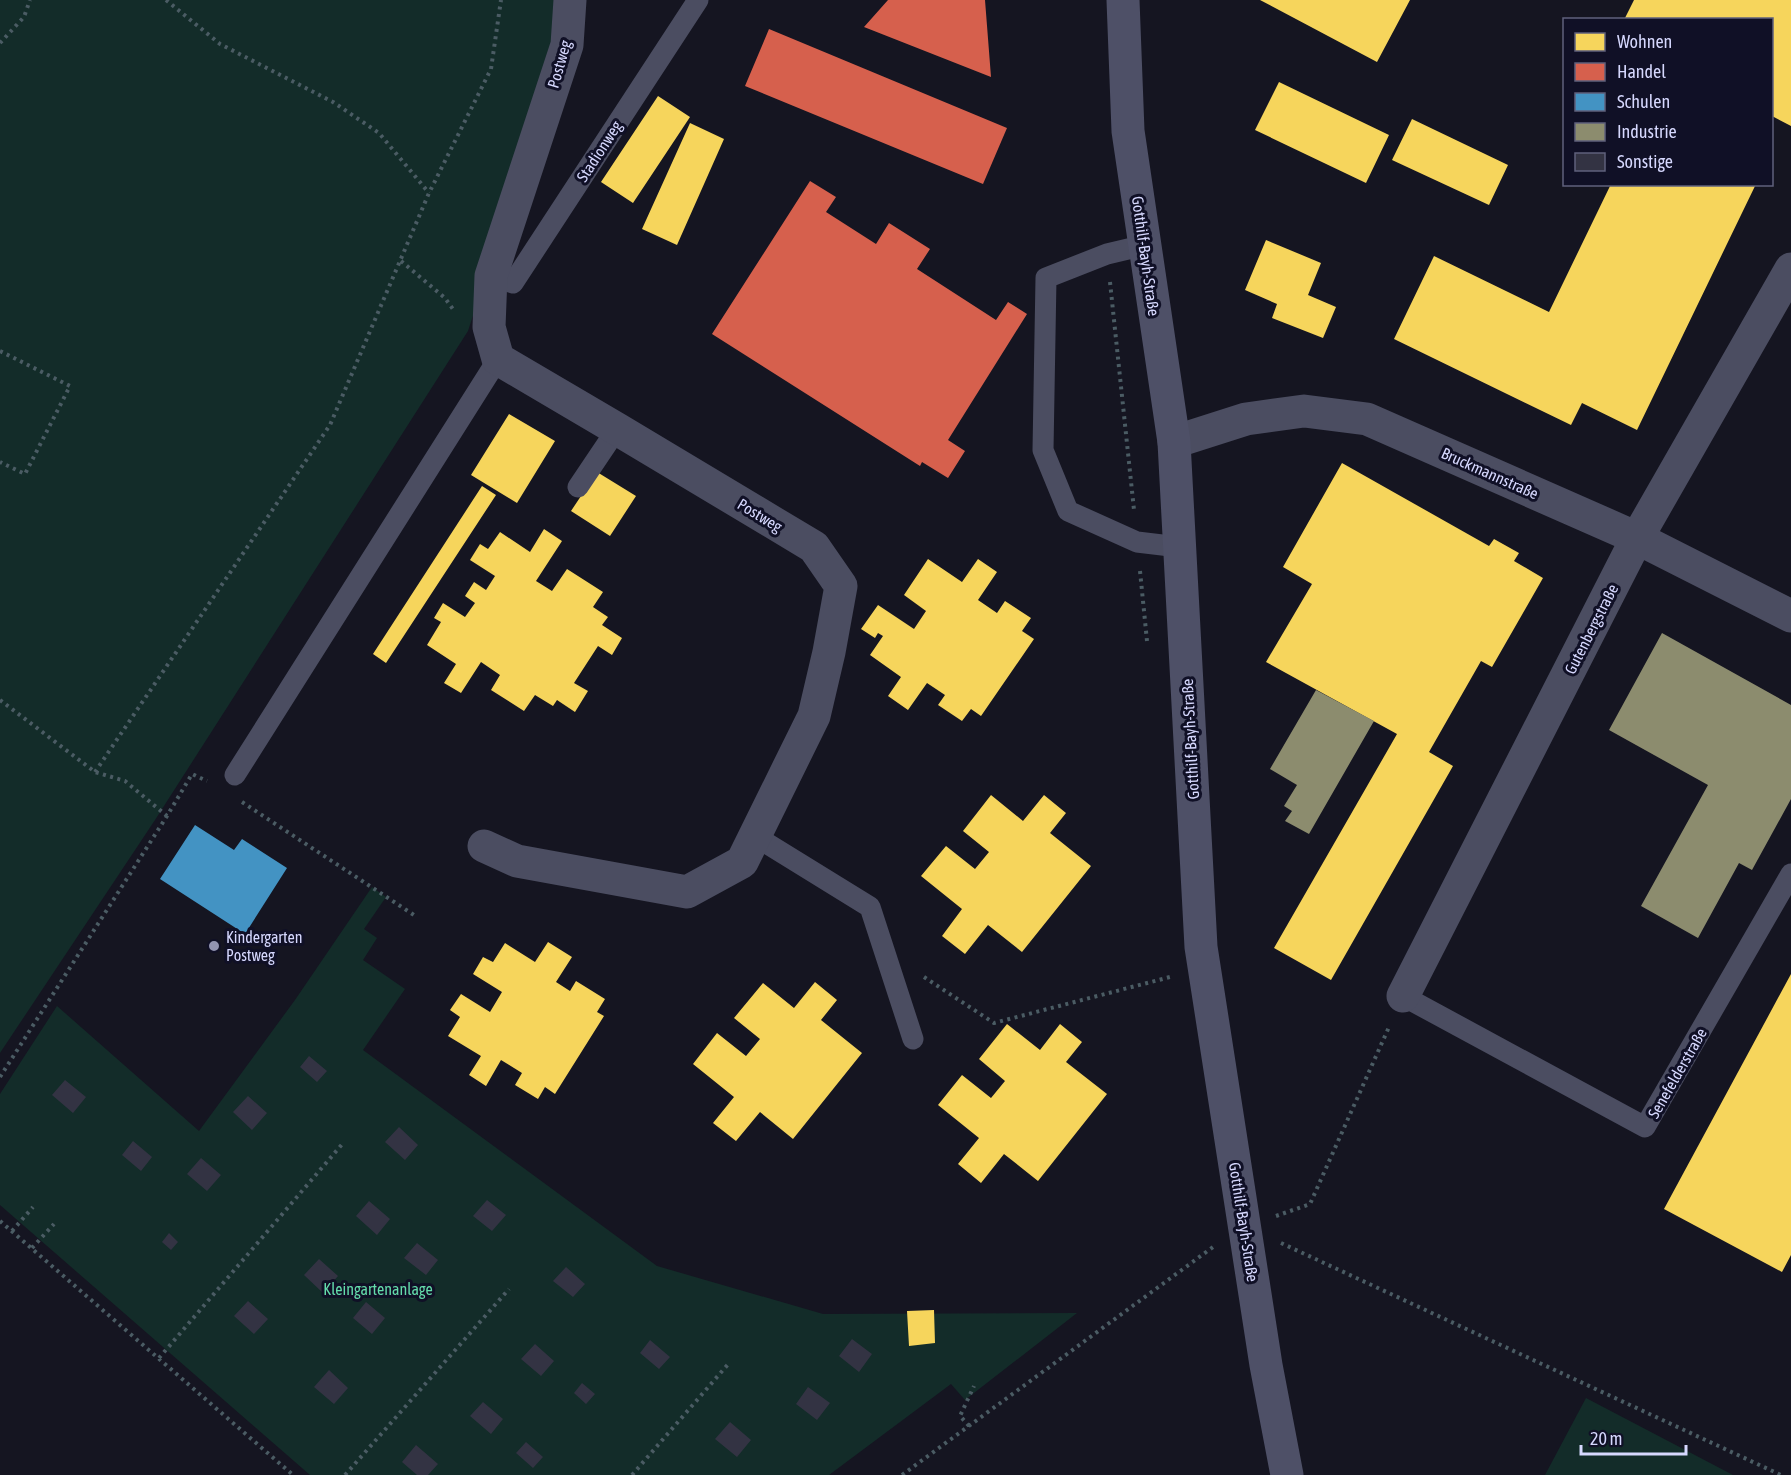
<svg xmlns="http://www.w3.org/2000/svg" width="1791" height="1475" font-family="'Asap Condensed',sans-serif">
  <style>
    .green { fill: #132c29 }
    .homes { fill: #f6d55c }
    .shops { fill: #d6604d }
    .schools { fill: #4393c3 }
    .industry { fill: #8c8c6e }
    .building { fill: #333343 }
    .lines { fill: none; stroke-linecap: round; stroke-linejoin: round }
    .path { stroke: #4b5c64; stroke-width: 4; stroke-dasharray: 3 4.5; stroke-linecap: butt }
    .lane { stroke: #4b4d61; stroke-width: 21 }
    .street { stroke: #4b4d61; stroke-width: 33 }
    .secondary { stroke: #4e5067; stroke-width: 33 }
    .poi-dot { fill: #9294b1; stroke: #101026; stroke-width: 2 }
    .labels { text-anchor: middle; stroke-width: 6; stroke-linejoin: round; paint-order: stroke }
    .street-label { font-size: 16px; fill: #d6d8fe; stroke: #101026 }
    .poi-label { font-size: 16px; fill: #d6d8fe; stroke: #101026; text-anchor: start }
    .park-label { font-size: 16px; fill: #64dcab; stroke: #101026 }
  </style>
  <rect width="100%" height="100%" fill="#151521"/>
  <path class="green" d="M0,0H556L562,40L468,331L155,820L0,1053Z
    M372,887L386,897L364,929L377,938L363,960L405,989L363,1050L657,1266L823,1314L1077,1313L965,1400L951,1384L829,1475H310L0,1205V1094L57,1006L199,1131L295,1000Z
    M1586,1398L1733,1475H1545Z"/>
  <path class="homes" d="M1260,0H1410L1377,62Z
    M1634,0H1791V126L1772,116V20H1624Z
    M1279,82L1389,135L1366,183L1255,130Z
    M658,96L690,117L633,203L601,182Z
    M1412,119L1508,165L1489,205L1392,160Z
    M690,123L724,139L677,245L642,229Z
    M1611,184H1756L1637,430L1582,403L1571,425L1394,339L1434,256L1549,312Z
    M1266,240L1321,263L1308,295L1336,307L1323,338L1272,318L1277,304L1245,290Z
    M509,414L555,441L517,503L471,475Z
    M1342,463L1489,546L1494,539L1519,553L1514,561L1543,578L1492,667L1481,661L1429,752L1453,766L1331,980L1274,948L1397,734L1266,662L1312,584L1283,567Z
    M597,472L636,496L610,536L571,511Z
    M482,486L496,495L386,663L373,654Z
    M544,529L562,541L536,581L552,591L567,569L603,592L593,607L608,617L602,625L622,638L612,655L598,646L574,683L588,691L575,712L557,700L553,706L535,695L524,711L491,690L500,675L481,662L461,693L444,683L456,664L427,645L441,622L434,618L443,603L465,617L475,603L465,596L474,582L486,590L495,576L470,560L480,544L488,549L500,532L530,552Z
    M928,559L962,582L978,559L997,572L978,600L997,613L1005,601L1031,618L1022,631L1034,639L981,716L971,709L962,721L938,705L945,695L927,683L908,710L888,696L901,677L870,655L883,636L878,633L875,638L861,629L878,605L914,629L926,611L904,595Z
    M991,795L1023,821L1044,795L1066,813L1050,833L1091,866L1022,952L988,925L965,954L942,936L962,909L921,876L946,846L975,869L989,852L963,831Z
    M548,942L572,957L556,982L570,991L576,981L605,999L597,1012L604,1016L555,1094L545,1087L538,1099L515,1085L522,1073L501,1060L486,1086L469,1075L481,1056L448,1036L460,1017L450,1010L461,994L490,1012L502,992L473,974L483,957L493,962L505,943L535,962Z
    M1791,974V1255L1782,1272L1664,1209Z
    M815,982L837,1000L821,1020L862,1053L793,1139L760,1112L736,1141L713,1123L734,1097L693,1064L717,1033L746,1056L760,1039L734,1018L763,983L794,1008Z
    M1007,1024L1040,1050L1060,1024L1082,1042L1066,1062L1107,1094L1038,1181L1004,1154L981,1183L958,1164L979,1138L938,1105L962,1075L991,1098L1005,1081L979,1059Z
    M934,1310L935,1343L909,1346L907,1311Z"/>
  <path class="shops" d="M888,0H985L991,77L864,27Z
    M769,29L1007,128L983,184L745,86Z
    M810,181L836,197L826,212L876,244L889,223L930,249L917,269L996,320L1008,302L1027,314L948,440L965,451L948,478L922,462L920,466L712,334Z"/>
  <path class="schools" d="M195,825L234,850L242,839L287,868L245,934L160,879Z"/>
  <path class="industry" d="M1662,633L1791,705V799L1752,870L1739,863L1698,938L1641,906L1708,785L1609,730Z
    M1316,690L1374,721L1309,834L1285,821L1292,811L1284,806L1297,785L1270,769Z"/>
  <path class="building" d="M309,1056L327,1071L317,1082L300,1067Z
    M65,1080L86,1097L73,1113L52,1095Z
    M248,1096L267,1113L252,1130L233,1112Z
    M399,1127L418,1145L405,1160L385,1142Z
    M133,1141L152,1157L141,1171L122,1155Z
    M201,1158L221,1175L207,1191L187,1174Z
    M487,1200L506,1215L492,1231L473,1216Z
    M369,1201L390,1219L377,1235L356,1216Z
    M169,1233L178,1242L171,1250L162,1242Z
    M417,1243L438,1260L426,1275L404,1258Z
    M319,1259L338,1276L323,1293L304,1275Z
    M566,1267L585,1284L573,1297L553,1281Z
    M248,1301L268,1319L254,1334L234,1316Z
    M366,1302L385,1318L372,1334L353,1318Z
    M852,1339L872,1354L859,1372L839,1356Z
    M650,1340L670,1357L659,1369L640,1353Z
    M535,1344L554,1361L541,1376L521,1359Z
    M329,1370L348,1388L334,1404L314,1387Z
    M582,1383L595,1394L586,1404L574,1393Z
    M808,1387L830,1403L817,1420L796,1404Z
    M483,1402L503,1419L491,1434L470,1416Z
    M730,1422L751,1440L737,1457L715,1439Z
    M526,1442L543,1457L533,1468L516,1453Z
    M416,1445L438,1464L428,1475H417L402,1462Z"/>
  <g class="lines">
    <path class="path" d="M166,0L220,44L333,102L379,133L429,193
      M0,43L24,17L30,0
      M401,261L445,298L455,312
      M1110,282L1134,510
      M0,351L70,386L25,474L0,462
      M1140,571L1147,641
      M0,700L95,772L125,781L167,816
      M95,772L330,425L429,193L491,69L501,0
      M242,802L417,917
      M924,977L994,1023L1170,977
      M0,1077L167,816L192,774L207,781
      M1276,1216L1310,1204L1389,1027
      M0,1221L293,1475
      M12,1231L33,1207
      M1281,1243L1781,1475
      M32,1248L54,1224
      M159,1358L344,1142
      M969,1426L960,1416L974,1386
      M345,1475L509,1289
      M632,1475L730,1362
      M902,1475L1213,1247"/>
    <path class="lane" d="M1145,245L1107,254L1046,278L1043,450L1068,511L1137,542L1179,547
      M491,276L513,283L698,0
      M578,487L617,429
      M235,775L498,359
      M755,836L870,907L913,1039
      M1403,996L1645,1127L1791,874"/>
    <path class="street" d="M1174,442L1246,419L1304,411L1367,419L1637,538L1791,616
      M484,846L517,861L687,892L742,862L814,716L829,652L841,586L814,547L617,429L498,359L489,327L491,276L567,45L570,0
      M1403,996L1637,538L1791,269"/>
    <path class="secondary" d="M1123,0L1128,131L1174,442L1201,947L1266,1365L1287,1475"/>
  </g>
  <circle class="poi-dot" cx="214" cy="946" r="6"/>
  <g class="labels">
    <g class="street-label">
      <text transform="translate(559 64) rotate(-74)" y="6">Postweg</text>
      <text transform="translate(599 151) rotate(-57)" y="6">Stadionweg</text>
      <text transform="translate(1146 256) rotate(82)" y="6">Gotthilf-Bayh-Straße</text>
      <text transform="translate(1490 473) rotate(24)" y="6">Bruckmannstraße</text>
      <text transform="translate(760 515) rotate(31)" y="6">Postweg</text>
      <text transform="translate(1591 629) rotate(-63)" y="6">Gutenbergstraße</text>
      <text transform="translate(1190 739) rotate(-93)" y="6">Gotthilf-Bayh-Straße</text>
      <text transform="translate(1677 1073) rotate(-60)" y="6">Senefelderstraße</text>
      <text transform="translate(1244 1222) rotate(81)" y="6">Gotthilf-Bayh-Straße</text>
    </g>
    <g class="poi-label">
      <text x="226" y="943">Kindergarten<tspan x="226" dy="18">Postweg</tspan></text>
    </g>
    <g class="park-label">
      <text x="378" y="1295">Kleingartenanlage</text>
    </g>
  </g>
  <rect x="1563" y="18" width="210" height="168" fill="#101026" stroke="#5f607c" stroke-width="1.5"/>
  <rect x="1575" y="33" width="30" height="18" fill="#f6d55c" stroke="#5f607c" stroke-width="1.5"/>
  <text x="1617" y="48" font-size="18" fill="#d6d8fe">Wohnen</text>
  <rect x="1575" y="63" width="30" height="18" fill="#d6604d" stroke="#5f607c" stroke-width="1.5"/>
  <text x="1617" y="78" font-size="18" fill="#d6d8fe">Handel</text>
  <rect x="1575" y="93" width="30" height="18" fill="#4393c3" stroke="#5f607c" stroke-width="1.5"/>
  <text x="1617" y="108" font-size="18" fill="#d6d8fe">Schulen</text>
  <rect x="1575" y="123" width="30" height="18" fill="#8c8c6e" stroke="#5f607c" stroke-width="1.5"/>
  <text x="1617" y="138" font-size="18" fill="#d6d8fe">Industrie</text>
  <rect x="1575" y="153" width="30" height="18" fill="#333343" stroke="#5f607c" stroke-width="1.5"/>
  <text x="1617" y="168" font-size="18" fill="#d6d8fe">Sonstige</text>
  <path d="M1581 1445v9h105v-9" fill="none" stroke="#d6d8fe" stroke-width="3"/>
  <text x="1590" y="1445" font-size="18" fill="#d6d8fe" stroke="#101026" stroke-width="4.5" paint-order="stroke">20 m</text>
</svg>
